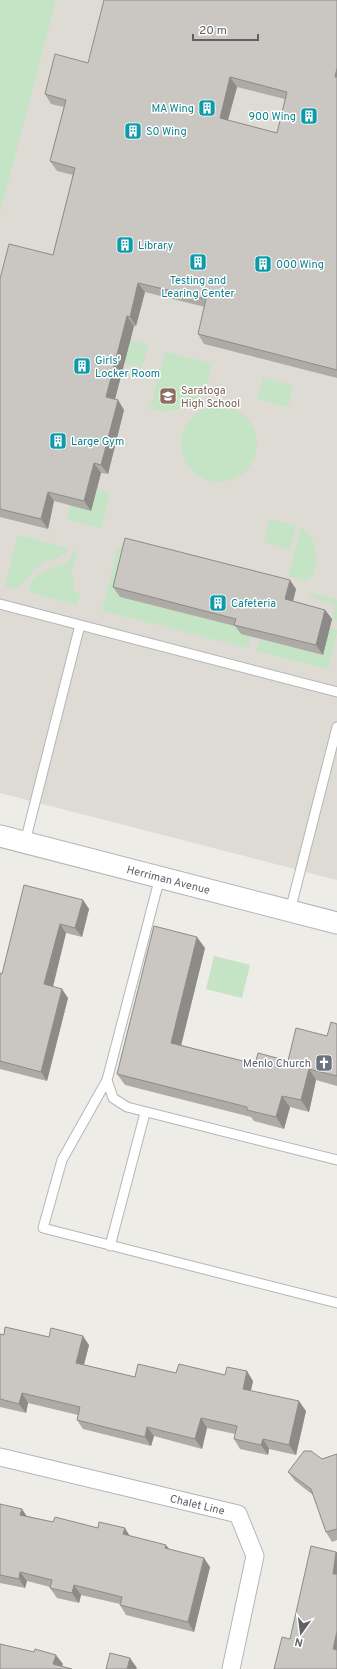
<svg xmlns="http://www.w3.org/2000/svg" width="337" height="1669" font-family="Overpass,sans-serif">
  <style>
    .education { fill: #dedbd4 }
    .green { fill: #c5e3c5 }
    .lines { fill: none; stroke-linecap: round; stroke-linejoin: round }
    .service-casing { stroke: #b3b6b9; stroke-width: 11 }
    .minor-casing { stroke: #b3b6b9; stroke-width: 19 }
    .tertiary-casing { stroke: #b3b6b9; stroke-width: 23 }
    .service { stroke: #fff; stroke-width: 9 }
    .minor { stroke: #fff; stroke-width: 17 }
    .tertiary { stroke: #fff; stroke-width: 21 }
    .wall { fill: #aeaba7; fill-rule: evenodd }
    .shaded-wall { fill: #8d8b88 }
    .building { fill: #cac7c2; stroke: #8d8b88; fill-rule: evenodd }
    .labels { text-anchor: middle; stroke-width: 3; stroke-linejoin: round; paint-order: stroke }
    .culture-label { font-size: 11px; fill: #0d838f; stroke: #fff; text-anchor: start }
    .education-label { font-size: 11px; fill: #785e54; stroke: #fff; text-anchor: start }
    .street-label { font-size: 11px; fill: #5e6165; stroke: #fff }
    .worship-label { font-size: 11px; fill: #5b616d; stroke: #fff; text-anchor: end }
  </style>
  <rect width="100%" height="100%" fill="#eeece6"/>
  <path class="education" d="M0,0H337V880L0,793Z"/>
  <path class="green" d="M0,0H56L0,213Z
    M54,322L148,345L142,368L124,363L129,343Z
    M165,352L212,363C210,369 210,375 208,381C200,406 174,416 150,409Z
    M263,378L293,385L288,407L257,399Z
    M181 444a38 38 0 1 1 76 0a38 38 0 1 1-76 0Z
    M96,489L110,493L101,528L67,520L70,505L91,511Z
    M270,519L296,526L290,549L264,542Z
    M301,528C318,539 322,566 307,581L288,576Z
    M18,535L68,548C63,559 51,559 41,564C31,571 26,583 15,589L5,586Z
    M118,547L131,550L120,597L243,628L251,637L248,648L102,611Z
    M75,550L77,551L71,575L74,581V591L80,592L77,605L30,593C25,572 59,568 68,561C71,558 73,553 75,550Z
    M310,593L337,600V621L332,619L335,604L309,597Z
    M330,628L337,630V632L328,669L256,651L259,639Z
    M214,956L250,965L242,998L206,989Z"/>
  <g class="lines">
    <defs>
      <path id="service" d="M0,604L337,692
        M25,842L80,625
        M160,877L107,1080L62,1160L43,1228L337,1303
        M290,911L337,727
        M107,1080L113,1098L127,1107L337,1160
        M110,1246L145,1113"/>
      <g id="minor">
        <path id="s1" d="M0,1457L238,1514L255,1556L231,1669"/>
      </g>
      <g id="tertiary">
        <path id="s2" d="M0,836L337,923"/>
      </g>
    </defs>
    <use href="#service" class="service-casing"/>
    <use href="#minor" class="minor-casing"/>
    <use href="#tertiary" class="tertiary-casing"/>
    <use href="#service" class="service"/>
    <use href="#minor" class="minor"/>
    <use href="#tertiary" class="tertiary"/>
  </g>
  <path class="wall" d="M337,0V378L204,344L198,334L205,307L145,292L136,326H134L115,399L118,400L124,410L108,474L101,473L91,511L54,501L48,529L0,517V279L53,255L73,175L57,171L50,161L64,107L51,104L45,94L88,63ZM237,87L285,99L277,133L228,120Z
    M113,587L296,589L293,601L325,610L332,619L323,655L241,634L235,626L120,597Z
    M83,900L89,909L82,937L66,933L53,987L68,998L47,1081L0,1069V973L2,974Z
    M205,948L181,1045L255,1064L288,1061L327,1036L337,1024V1086L316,1080L309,1112L290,1107L284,1129L254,1121L251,1117L125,1085L117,1074Z
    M0,1334L4,1335L49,1337L89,1345L84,1365L135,1377L176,1373L225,1375L253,1381L251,1391L306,1411L296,1455L269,1449L268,1455L240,1449L234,1439L235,1434L207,1428L202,1449L154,1436L151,1446L83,1429L77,1420L78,1415L28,1403L26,1413L0,1407Z
    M337,1454V1540L332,1542L326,1532L313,1495L295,1481L288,1472L322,1459Z
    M0,1504L27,1516L53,1522L130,1536L169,1549L210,1567L194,1632L126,1615L120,1605V1604L81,1595L79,1603L57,1598L50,1588V1587L27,1581L25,1588L0,1583Z"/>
  <path class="shaded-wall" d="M337,68V80L335,77Z
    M230,77L237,87L226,127L220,118Z
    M138,283L145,292L136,326L130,317Z
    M127,316L134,326L113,407L106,397Z
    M118,400L124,410L108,474L101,465Z
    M94,463L101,473L91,511L84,501Z
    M48,492L54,501L48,529L41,519Z
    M290,580L296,589L291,609L285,599Z
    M325,610L332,619L323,655L316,645Z
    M83,900L89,909L82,937L75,928Z
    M60,924L66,933L51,994L44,984Z
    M197,937L205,948L179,1054L171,1043Z
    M62,989L68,998L47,1081L41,1072Z
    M309,1069L316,1080L309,1112L301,1100Z
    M282,1096L290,1107L284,1129L276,1117Z
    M83,1336L89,1345L82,1372L76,1363Z
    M247,1371L253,1381L249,1398L243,1389Z
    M22,1393L28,1403L26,1413L19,1404Z
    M299,1401L306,1411L296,1455L289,1445Z
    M201,1418L207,1428L202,1449L195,1439Z
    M147,1427L154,1436L151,1446L145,1437Z
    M263,1439L269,1449L268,1455L261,1445Z
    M22,1509L28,1518L20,1515Z
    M125,1528L131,1538L123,1534Z
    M166,1545L173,1554L165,1548Z
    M336,1552H337V1579L333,1574Z
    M204,1558L210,1567L194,1632L188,1622Z
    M20,1572L27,1581L25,1588L19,1579Z
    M74,1585L81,1595L79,1603L72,1593Z
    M337,1631V1655L333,1649Z
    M56,1655L63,1664L61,1669L53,1664Z
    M130,1658L137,1668L136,1669H127Z"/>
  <path class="building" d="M104,0H337V68L335,77H337V370L198,334L206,299L138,283L130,317L127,316L106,397L118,400L101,465L94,463L84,501L48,492L41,519L0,509V279L9,244L53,255L75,168L50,161L66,100L45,94L55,54L88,63ZM230,77L287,92L277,133L220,118Z
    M125,538L290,580L285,599L325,610L316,645L234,625L236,619L113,587Z
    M24,885L83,900L75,928L60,924L44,984L62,989L41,1072L0,1061V973L2,974Z
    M154,926L197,937L171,1043L255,1064L258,1053L288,1061L296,1028L327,1036L331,1022L337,1024V1076L309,1069L301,1100L282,1096L276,1117L247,1110V1107L117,1074Z
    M5,1327L49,1337L51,1328L83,1336L76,1363L135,1377L138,1364L176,1373L179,1364L225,1375L227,1367L247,1371L243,1389L299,1401L289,1445L263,1439L261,1445L234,1439L237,1426L201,1418L195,1439L147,1427L145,1437L77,1420L80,1407L22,1393L19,1404L0,1399V1334L4,1335Z
    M304,1451H311L322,1459L337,1454V1529L326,1532L311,1489L288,1472Z
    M0,1504L22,1509L20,1515L53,1522L55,1517L98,1528L99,1522L125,1528L123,1534L166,1545L165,1548L204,1558L188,1622L120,1605L122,1597L74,1585L72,1593L50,1588L52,1580L20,1572L19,1579L0,1575Z
    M311,1546L336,1552L333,1574H337V1631L333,1649L337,1650V1669H274L282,1637L290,1639Z
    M0,1644L34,1652L35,1649L56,1655L53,1664L72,1669H0Z
    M110,1653L130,1658L127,1669H106Z"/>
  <defs>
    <symbol id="building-square" viewBox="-11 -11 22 22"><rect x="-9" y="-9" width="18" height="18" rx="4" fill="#0f9aa8" stroke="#fff"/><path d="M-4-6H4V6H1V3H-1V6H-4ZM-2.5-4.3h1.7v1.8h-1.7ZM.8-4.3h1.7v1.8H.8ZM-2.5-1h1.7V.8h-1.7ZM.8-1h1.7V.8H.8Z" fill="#fff"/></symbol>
    <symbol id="school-square" viewBox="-11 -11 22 22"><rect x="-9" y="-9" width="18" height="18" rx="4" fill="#8d6e63" stroke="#fff"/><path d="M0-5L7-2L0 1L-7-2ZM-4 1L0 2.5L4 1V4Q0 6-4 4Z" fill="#fff"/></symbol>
    <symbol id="church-square" viewBox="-11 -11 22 22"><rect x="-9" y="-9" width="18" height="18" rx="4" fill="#6b7280" stroke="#fff"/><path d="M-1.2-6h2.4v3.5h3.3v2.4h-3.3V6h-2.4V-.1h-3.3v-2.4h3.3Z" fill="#fff"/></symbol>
  </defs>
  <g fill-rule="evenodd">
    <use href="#building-square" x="197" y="98" width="20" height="20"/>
    <use href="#building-square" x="299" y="106" width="20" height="20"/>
    <use href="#building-square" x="123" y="121" width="20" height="20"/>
    <use href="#building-square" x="115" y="235" width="20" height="20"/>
    <use href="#building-square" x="188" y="252" width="20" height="20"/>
    <use href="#building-square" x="253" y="254" width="20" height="20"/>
    <use href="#building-square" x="72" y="356" width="20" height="20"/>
    <use href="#school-square" x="158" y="386" width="20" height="20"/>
    <use href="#building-square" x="48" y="431" width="20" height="20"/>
    <use href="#building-square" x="208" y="593" width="20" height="20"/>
    <use href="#church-square" x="314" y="1053" width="20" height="20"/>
  </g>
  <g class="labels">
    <g class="culture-label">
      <text x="194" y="112" text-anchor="end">MA Wing</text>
      <text x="296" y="120" text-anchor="end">900 Wing</text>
      <text x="146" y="135">S0 Wing</text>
      <text x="138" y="249">Library</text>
      <text x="276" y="268">000 Wing</text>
      <text x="198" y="284" text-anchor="middle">Testing and<tspan x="198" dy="13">Learing Center</tspan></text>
      <text x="95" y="364">Girls'<tspan x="95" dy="13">Locker Room</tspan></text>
      <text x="71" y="445">Large Gym</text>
      <text x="231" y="607">Cafeteria</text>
    </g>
    <g class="education-label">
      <text x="181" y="394">Saratoga<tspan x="181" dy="13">High School</tspan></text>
    </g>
    <g class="street-label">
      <text dy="4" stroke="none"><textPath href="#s2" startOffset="174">Herriman Avenue</textPath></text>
      <text dy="4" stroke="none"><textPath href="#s1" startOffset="203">Chalet Line</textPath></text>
    </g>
    <g class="worship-label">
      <text x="311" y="1067">Menlo Church</text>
    </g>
  </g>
  <g transform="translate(301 1633) rotate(194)" stroke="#ffffff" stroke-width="3" paint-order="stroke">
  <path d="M0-3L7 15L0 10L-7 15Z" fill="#5e6165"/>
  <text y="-6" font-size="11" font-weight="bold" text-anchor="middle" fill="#5e6165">N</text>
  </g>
  <path d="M193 34v6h65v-6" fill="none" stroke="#5e6165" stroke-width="2"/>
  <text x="199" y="34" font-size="12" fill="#5e6165" stroke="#ffffff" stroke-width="3" paint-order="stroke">20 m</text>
</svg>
